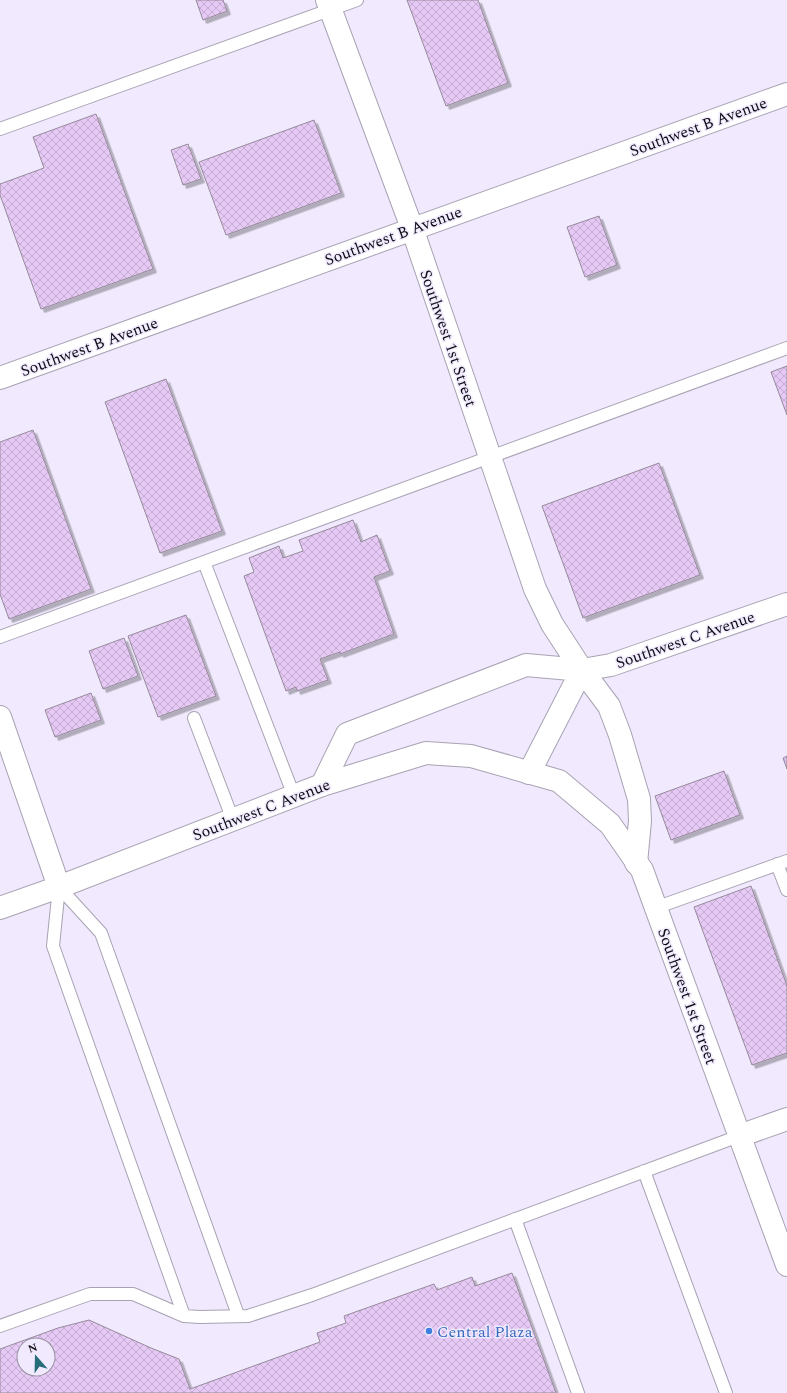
<svg xmlns="http://www.w3.org/2000/svg" width="787" height="1393" font-family="Spectral,serif">
  <style>
    .building { fill: url(#building-cross-hatch); stroke: #958a9a; fill-rule: evenodd; filter: url(#shadow) }
    .lines { fill: none; stroke-linecap: round; stroke-linejoin: round }
    .service-casing { stroke: #a8a2b3; stroke-width: 14 }
    .minor-casing { stroke: #a8a2b3; stroke-width: 24 }
    .tertiary-casing { stroke: #a8a2b3; stroke-width: 24 }
    .secondary-casing { stroke: #a8a2b3; stroke-width: 24 }
    .service { stroke: #fff; stroke-width: 12 }
    .minor { stroke: #fff; stroke-width: 22 }
    .tertiary { stroke: #fff; stroke-width: 22 }
    .secondary { stroke: #fff; stroke-width: 22 }
    .shop-dot { fill: #3f7fe0; stroke: #f1eafe; stroke-width: 1.5 }
    .labels { text-anchor: middle; stroke-width: 3; stroke-linejoin: round; paint-order: stroke }
    .street-label { font-size: 16px; fill: #0e0c12; stroke: #f1eafe }
    .shop-label { font-size: 16px; fill: #366cbe; stroke: #f1eafe; text-anchor: start }
  </style>
  <defs>
    <pattern id="building-cross-hatch" width="8" height="8" patternUnits="userSpaceOnUse"><rect width="8" height="8" fill="#e6c9f5"/><path d="M0 0l8 8M0 8l8-8" fill="none" stroke="#c4abd1"/></pattern>
    <filter id="shadow"><feDropShadow dx="3.5" dy="3.5" stdDeviation="0" flood-color="#0004"/></filter>
  </defs>
  <rect width="100%" height="100%" fill="#f1eafe"/>
  <path class="building" d="M196,0H223L227,11L203,20Z
    M407,0H478L508,83L446,106Z
    M96,114L153,269L41,309L0,195V184L44,168L33,137Z
    M314,120L341,193L226,235L199,162Z
    M188,144L201,179L183,185L171,150Z
    M599,216L617,265L585,277L567,227Z
    M787,366V415L771,372Z
    M166,379L222,531L160,553L105,402Z
    M33,430L91,589L9,619L0,594V442Z
    M659,463L700,575L583,618L542,506Z
    M353,520L361,542L377,535L390,571L374,577L394,634L340,654V652L320,659L328,680L297,691L296,687L286,691L244,576L254,572L249,558L279,546L283,558L303,551L299,540Z
    M186,615L216,696L158,717L128,636Z
    M124,638L138,676L103,689L89,651Z
    M91,693L101,720L55,737L45,710Z
    M787,756V769L783,758Z
    M724,771L740,815L671,840L655,796Z
    M751,886L787,986V1053L752,1065L694,907Z
    M512,1273L556,1393H0V1349L58,1328L89,1320L151,1348L179,1359L190,1389L320,1342L317,1333L346,1323L344,1316L434,1284L437,1290L472,1277L475,1286ZM24,1345H48V1369H24Z"/>
  <g class="lines">
    <defs>
      <path id="service" d="M0,129L357,0
        M204,562L294,796
        M0,637L787,348
        M194,718L233,820
        M777,864L787,890
        M59,887L101,933L238,1315
        M59,887L53,946L184,1316
        M655,908L787,861
        M644,1171L726,1393
        M515,1219L578,1393
        M0,1326L90,1294H133L184,1316L200,1317L248,1316L312,1295L739,1136"/>
      <path id="minor" d="M327,0L412,228L535,589L552,624L582,670L609,706L620,735L639,799L640,821L636,863
        M0,378L787,94
        M529,773L582,670
        M322,785L347,734L526,665L582,670L611,665L787,604
        M739,1136L787,1119"/>
      <path id="tertiary" d="M0,908L59,887"/>
      <path id="secondary" d="M0,717L59,887L322,785L426,753L471,756L559,781L610,824L642,870L787,1265"/>
    </defs>
    <use href="#service" class="service-casing"/>
    <use href="#minor" class="minor-casing"/>
    <use href="#tertiary" class="tertiary-casing"/>
    <use href="#secondary" class="secondary-casing"/>
    <use href="#service" class="service"/>
    <use href="#minor" class="minor"/>
    <use href="#tertiary" class="tertiary"/>
    <use href="#secondary" class="secondary"/>
  </g>
  <circle class="shop-dot" cx="429" cy="1331" r="4"/>
  <g class="labels">
    <g class="street-label">
      <text transform="translate(698 126) rotate(-20)" y="6">Southwest B Avenue</text>
      <text transform="translate(393 235) rotate(-20)" y="6">Southwest B Avenue</text>
      <text transform="translate(449 338) rotate(71)" y="6">Southwest 1st Street</text>
      <text transform="translate(89 346) rotate(-20)" y="6">Southwest B Avenue</text>
      <text transform="translate(685 639) rotate(-19)" y="6">Southwest C Avenue</text>
      <text transform="translate(261 809) rotate(-21)" y="6">Southwest C Avenue</text>
      <text transform="translate(688 996) rotate(70)" y="6">Southwest 1st Street</text>
    </g>
    <g class="shop-label">
      <text x="437" y="1337">Central Plaza</text>
    </g>
  </g>
  <g transform="translate(36 1357) rotate(340)"><circle r="19" fill="#f1eafe" stroke="#9691a0"/>
  <path d="M0-3L7 15L0 10L-7 15Z" fill="#246d79"/>
  <text y="-6" font-size="11" font-weight="bold" text-anchor="middle" fill="#0e0c12">N</text>
  </g>
</svg>
